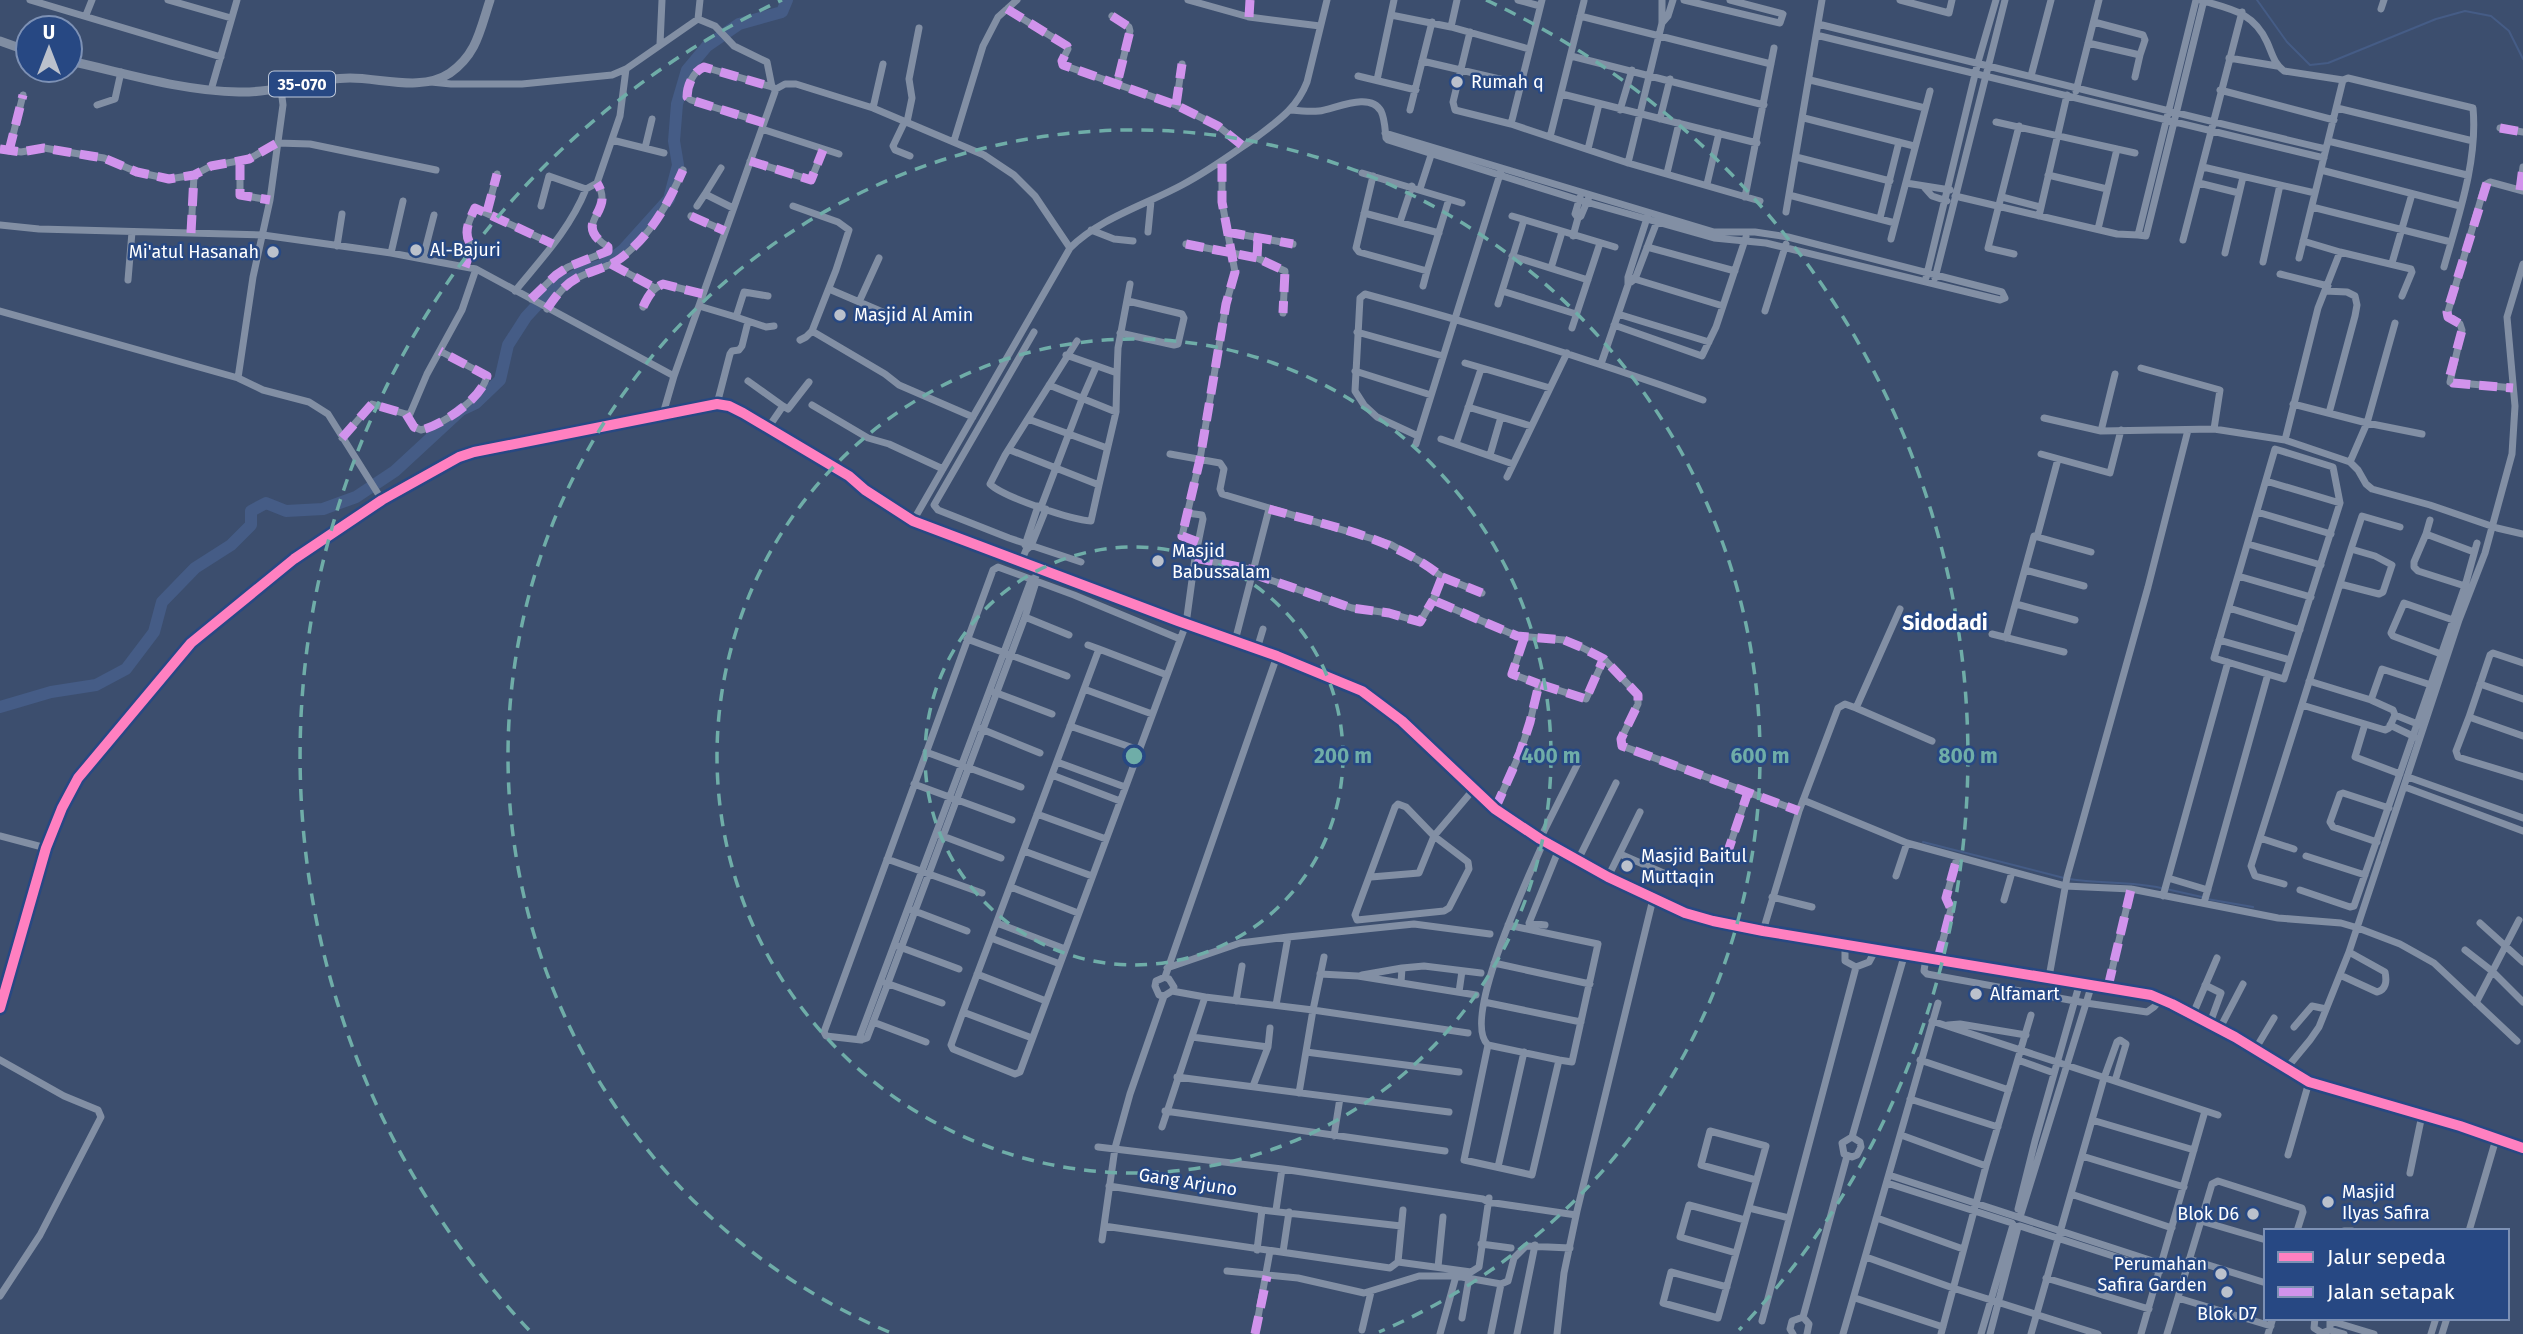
<svg xmlns="http://www.w3.org/2000/svg" width="2523" height="1334" font-family="'Fira Sans',sans-serif">
  <style>
    .lines { fill: none; stroke-linecap: round; stroke-linejoin: round }
    .stream { stroke: #455c86; stroke-width: 2 }
    .river { stroke: #455c86; stroke-width: 12 }
    .minor { stroke: #828fa4; stroke-width: 7 }
    .major { stroke: #808da2; stroke-width: 9 }
    .quiet { stroke: #d193ec; stroke-width: 9; stroke-dasharray: 18 9; stroke-linecap: butt }
    .cycleway-casing { stroke: #274883; stroke-width: 15 }
    .cycleway { stroke: #ff80c0; stroke-width: 10 }
    .ring { fill: none; stroke: #6fada8; stroke-width: 3.5; stroke-dasharray: 12 9 }
    .poi-dot { fill: #bbc1cc; stroke: #274883; stroke-width: 2.5 }
    .labels { text-anchor: middle; stroke-width: 5; stroke-linejoin: round; paint-order: stroke }
    .shield { fill: #274883; stroke: #bec8da; stroke-width: 2 }
    .shield-label { font-size: 16px; font-weight: bold; fill: #fff }
    .poi-label { font-size: 18px; fill: #fff; stroke: #274883; text-anchor: start }
    .street-label { font-size: 18px; fill: #fff; stroke: #274883 }
    .quarter-label { font-size: 21px; font-weight: bold; fill: #fff; stroke: #274883 }
    .centre { fill: #6fada8; stroke: #274883; stroke-width: 3.5 }
    .ring-label { font-size: 21px; text-anchor: middle; font-weight: bold; fill: #6fada8; stroke: #274883; stroke-width: 5; stroke-linejoin: round; paint-order: stroke }
  </style>
  <rect width="100%" height="100%" fill="#3c4e6e"/>
  <g class="lines">
    <path class="stream" d="M2257,0L2287,42L2310,65L2328,63L2436,19L2465,11L2491,16L2509,31L2523,59
      M1071,576L1175,615
      M1923,842L2064,878
      M2069,879C2100,884 2131,881 2161,888
      M2166,889L2202,897
      M2207,899L2253,907"/>
    <path class="river" d="M0,707L51,692L96,685L126,669L154,632L162,602L195,568L231,545L251,525V511L266,503L286,511L323,509L356,497L395,471L461,410L476,403L500,380L508,345L526,317L551,290L583,271L605,264L623,250L669,199L678,165L674,141L677,104L687,70L707,46L739,24L782,12L787,0"/>
    <path class="minor" d="M30,0L221,57
      M168,0L231,18
      M1188,0L1249,17L1320,26
      M1518,0L1540,6
      M1684,0L1780,23L1783,14L1730,0
      M1900,0L1949,13L1952,0
      M2196,0L2138,235L2146,236L2204,0
      M2200,0C2229,9 2253,11 2267,42C2272,53 2274,64 2284,71L2343,80
      M1007,9L1067,46L1068,49L1062,61L1063,65L1176,105L1218,126L1243,146
      M2381,9L2384,0
      M86,15L92,0
      M1391,15L1451,27L1529,49
      M1112,16L1129,27L1130,31L1117,84
      M1580,16L1771,64
      M1249,17L1250,0
      M698,19L700,0
      M1662,23L1668,16L1673,0
      M1818,24C1987,65 2156,109 2326,149
      M1451,27L1457,0
      M1470,32L1453,102L1455,110L1511,124L1628,163L1760,201
      M1816,35L2324,158
      M2088,43L2140,55L2145,40L2143,35L2094,22
      M660,44L662,0
      M1571,56L1764,105
      M2229,58L2277,66
      M1422,61L1521,84
      M1358,76L1416,90
      M2031,76L2051,0
      M2135,77L2140,55
      M1377,80L1394,0
      M1810,80L1925,108
      M431,82L451,84H522L612,75L626,69L698,19L715,26L734,46L767,62L772,87L776,89
      M281,89L283,105L270,200L253,277L238,378L263,390L309,402L328,414L382,500
      M211,90L237,0
      M2220,90L2334,120
      M2076,91L2099,0
      M1562,94L1757,143
      M97,105L115,99L121,72
      M1176,105L1182,64
      M873,108L883,64
      M2337,108L2473,141
      M1291,110C1300,111 1310,112 1319,111C1335,109 1370,91 1381,111C1385,119 1385,130 1386,138L1388,140L1579,200L1714,238L1766,243L2000,300L2005,298L2002,292L1788,237L1755,232H1714L1385,133
      M1410,110L1432,22
      M1620,110L1632,70
      M1804,118L1914,146
      M1660,119L1670,79
      M905,121L893,146L895,150L910,156
      M907,122L912,98L909,79L919,28
      M1996,122L2135,153
      M764,123L691,100L687,97C687,86 693,71 704,67L772,87
      M1511,124L1542,0
      M2500,128L2523,132
      M762,129L839,154
      M1550,137L1584,1
      M612,140L664,153
      M954,141L983,46L998,17L1017,0
      M2328,141L2467,175
      M645,148L652,119
      M0,149L21,152L44,148L91,156L104,158L137,172L169,179L194,175L211,166L249,159L277,143L310,144L436,170
      M1588,149L1599,104
      M9,151L23,95
      M1796,157L1890,181
      M750,161L811,180L823,150
      M240,162V195L270,200
      M1628,163L1662,23V0
      M2203,167L2315,193
      M721,168L705,194L733,208
      M2321,170L2460,206
      M1362,173L1462,203
      M1667,173L1679,123
      M2048,175L2107,189
      M1373,176L1356,248L1359,252L1427,271L1449,199
      M1906,183L1950,190
      M2199,183L2239,193
      M1707,184L1719,133
      M1924,187L1932,196L1947,201
      M1420,189L1433,149
      M2520,190L2523,167
      M1789,195L1895,223
      M1955,196L2117,234L2138,235
      M1745,197L1774,48
      M2002,197L2040,207
      M541,206L549,176L586,189L597,183L620,116L626,69
      M697,206L705,194
      M793,206L838,222L849,230L836,270L812,331L885,374L899,385L973,417
      M2312,207L2451,242
      M487,212L497,174
      M1786,212L1822,0
      M1364,213L1439,233
      M691,216L725,231
      M1512,216L1615,247
      M2039,216L2067,95
      M1578,218L1581,216L1589,197
      M1880,218L1899,142
      M1400,222L1412,186
      M0,225L39,229L263,235L391,253L465,267L476,269L674,376
      M2098,229L2117,149
      M1091,230L1114,239L1133,241
      M1148,232L1151,201
      M1227,232L1293,244
      M191,233L194,175
      M1573,236L1578,218L1575,214L1580,197
      M1258,238L1257,258L1285,271L1283,313
      M1891,239L1930,91
      M2183,240L2242,12
      M2303,241L2340,252L2411,269L2412,272L2402,296
      M1186,244L1257,258
      M337,246L342,214
      M1647,247L1735,271
      M391,253L403,201
      M2225,253L2243,177
      M2014,254L1988,248L2019,126
      M1512,256L1588,280
      M423,258L434,215
      M2299,258L2343,80L2348,78L2473,108C2478,161 2458,217 2444,267
      M2263,262L2280,185
      M2392,263L2412,194
      M611,264L655,288
      M465,267L472,246C462,234 469,221 475,208L553,244
      M1551,268L1562,232
      M2280,274L2328,286
      M1628,277L1723,306
      M1926,278L1978,62L1996,0
      M1935,278L2005,0
      M128,280L132,232
      M1631,282L1635,279L1658,219
      M1423,286L1427,271
      M829,289L885,313
      M515,291C542,258 570,229 586,189
      M1502,291L1576,314
      M2325,291L2347,292L2355,296L2357,305L2355,316L2329,413
      M768,296L744,292L736,317L766,327L774,326
      M531,299L556,275L568,267L608,251V247C569,221 617,214 597,183
      M859,302L879,258
      M1498,304L1524,220
      M699,306L736,317
      M643,307C648,296 652,289 663,284L703,294
      M547,309C555,297 564,285 577,278C592,270 608,268 621,258C651,235 668,204 683,170
      M0,311L238,378
      M1765,311L1786,244
      M1618,314L1709,342
      M1614,325L1702,356L1716,327L1746,237
      M1572,328L1600,243
      M1034,332L934,505L938,510L1009,538L1081,562
      M1357,332L1443,356
      M1120,333L1174,345L1178,344L1184,318L1182,314L1128,301
      M800,340L806,337L812,331
      M1066,355L1117,373L1116,412L1099,485
      M1465,363L1550,388
      M1601,364L1628,285V277L1648,215
      M2141,368L2220,390L2214,429
      M1355,371L1431,395
      M1117,373L1118,348L1130,284
      M748,381L783,406
      M1049,385L1116,412
      M2513,388L2450,382L2462,330L2460,324L2447,315L2485,185L2490,182L2523,191
      M717,404L730,354L732,351L739,350L742,346L748,322
      M2293,404L2367,423L2395,323
      M812,405L868,438L889,444L943,469
      M1468,407L1531,426
      M406,414H410L427,374L462,310L476,269
      M663,414L674,376L776,89L785,84H796L873,108L984,155L1014,175L1035,196L1070,248
      M2044,418L2101,431L2214,429L2285,440L2350,462L2358,470L2366,484L2372,489L2430,505L2497,528L2523,534
      M1028,419L1107,448
      M768,428L783,406L788,409L809,382
      M2101,431L2115,374
      M1418,436L1377,417L1364,405L1355,391L1360,298L1365,294C1479,325 1592,360 1703,400
      M342,438L372,404L406,414L414,427L421,430C443,425 482,398 487,376L440,351
      M1441,439L1513,464
      M2285,440L2318,308L2340,252
      M1416,444L1501,171
      M1456,444L1481,369
      M2275,449L2333,467L2340,503L2284,679L2214,658Z
      M1010,450L1099,485L1091,521C1072,520 1003,497 990,484L1005,455L1077,341
      M1170,454L1220,463L1224,469L1220,489L1222,494L1390,544L1425,564L1442,577L1433,600L1517,636L1564,640L1581,647L1604,659L1638,695V704L1621,739L1622,746L1799,811
      M2041,454L2110,473L2121,430
      M1490,455L1501,417
      M2350,462L2367,423L2422,434
      M1507,477L1567,353
      M2266,481L2340,503
      M1041,507L1082,399L1096,367
      M2257,512L2331,534
      M913,521L1070,248C1100,218 1145,205 1182,185C1209,171 1233,153 1258,136C1279,120 1297,108 1307,82L1327,0
      M2426,534L2430,520
      M2037,537L2058,459
      M1198,542L1182,536L1200,459L1226,304L1235,272L1222,202V162
      M2248,544L2321,565
      M1025,545L1038,506
      M1195,558L1254,570
      M1021,562L1026,550L1031,546L1046,509
      M2025,570L2084,586
      M1253,574L1352,608L1389,613L1420,622L1433,600
      M2238,576L2311,597
      M1442,577L1482,593
      M1035,578L1036,582L1025,617L888,983L867,1038L861,1040L860,1036L1031,580L1035,578L1039,569
      M2340,584L2379,594L2383,592L2392,565L2375,556L2351,549
      M2465,586L2418,571L2414,567V562L2426,534L2474,552
      M2016,604L2075,620
      M2229,608L2300,630
      M1025,617L1069,635
      M1992,634L2064,652
      M1524,638L1512,674L1539,684
      M2006,638L2034,536L2091,552
      M967,639L1067,676
      M2219,640L2290,660
      M1235,641L1269,509
      M1088,645L1099,649
      M1257,649L1263,629
      M2441,654L2393,636L2391,633L2404,603L2453,620
      M1167,675L1099,649L963,1012L951,1045L953,1049L1015,1074L1020,1072L1186,624L1195,558L1203,519L1202,515L1187,513
      M2480,684L2523,699
      M1084,689L1152,714
      M994,692L1052,714
      M2371,700L2382,669L2431,685
      M2302,705L2385,730L2389,728L2395,715L2393,710L2371,700L2309,681
      M1856,708L1932,741
      M2395,715L2420,725
      M2469,717L2490,655L2493,653L2523,663
      M2365,724L2355,757L2400,774
      M2390,725L2415,737
      M1070,726L1139,750
      M979,728L1040,753
      M2523,736L2469,717L2456,751L2458,757L2523,777
      M926,752L1021,787
      M1057,762L1125,787
      M1052,775L1120,801
      M2408,777L2523,818
      M914,784L1012,820
      M2405,787L2523,831
      M1803,800L1907,843L2065,886L2131,889L2278,918L2341,923L2358,928L2400,944L2434,963L2517,1041
      M1398,804L1406,807L1434,836L1468,862L1469,869L1449,908L1444,911L1357,920L1355,915L1395,807Z
      M1495,809L1520,753L1530,722L1539,684L1586,699L1604,659
      M1037,814L1106,839
      M940,835L1001,858
      M0,836L46,848
      M2260,838L2294,849
      M1540,839L1578,763
      M2377,842L2333,827L2330,822L2340,794L2343,793L2389,808
      M1024,851L1092,876
      M1620,854L1668,875
      M2306,856L2365,875
      M1726,857L1748,792
      M887,859L982,893
      M1578,860L1616,783
      M1896,876L1907,843
      M1371,877L1419,873L1434,836L1473,790
      M1608,877L1640,812
      M2168,878L2208,890
      M2284,884L2255,876L2251,866L2351,549L2362,516L2400,527
      M1011,887L1078,913
      M2300,890L2350,907L2354,906L2465,586L2477,543
      M2163,896L2228,662
      M1772,897L1812,907
      M2004,900L2012,872
      M2204,903L2268,674
      M912,910L967,931
      M997,923L1065,949
      M2480,923L2523,962
      M1508,925L1598,944L1572,1062L1559,1060L1532,1175L1464,1160L1488,1045C1460,1020 1530,874 1544,841
      M1545,925L1529,923L1559,849
      M1763,931L1799,811L1838,708L1845,704L1856,708L1900,609
      M991,938L1060,964
      M1845,944V961L1856,967L1869,962L1876,949
      M897,946L959,969
      M2465,950L2492,971L2523,1002
      M1926,957L1924,971L1927,974L2086,1003L2147,1012L2154,1007L2162,998
      M1938,959L1951,909L1946,898L1957,858
      M1494,963L1590,984
      M1167,968L1240,943L1288,937L1414,924L1490,934
      M1402,968L1424,966L1481,973
      M977,974L1046,1001
      M1320,974L1358,976L1476,995
      M1362,975L1402,968L1401,983
      M2340,975L2377,992C2386,990 2387,981 2385,972L2349,952
      M1165,977L1169,979L1174,987L1172,991L1164,996L1159,995L1155,986L1156,981L1165,977L1277,656
      M2049,977L2067,877L2148,587L2188,430
      M886,983L942,1003
      M2205,985L2221,993L2210,1023
      M2108,987L2131,889
      M1172,991L1205,997
      M1459,992L1462,971
      M1236,1001L1242,966
      M1484,1002L1581,1022
      M2476,1003L2519,920
      M1276,1005L1288,937
      M0,1008L46,848L62,808L78,778L191,643L294,559L382,500L459,457L474,452L717,404L729,406L743,413L849,476L865,490L913,521L1178,621L1277,656L1362,691L1402,721L1495,809L1540,839L1608,877L1685,913L1713,921L1763,931L2151,995L2172,1004L2235,1037L2309,1082L2460,1126L2523,1148
      M963,1012L1032,1038
      M2193,1014L2217,958
      M1932,1021L2218,1115
      M873,1022L926,1042
      M1948,1025L1960,1024L2026,1035
      M2294,1027L2312,1006L2326,1009
      M2220,1028L2243,984
      M1192,1037L1268,1047
      M861,1040L826,1036L824,1032L993,570L998,567L1074,595L1180,639
      M1488,1045L1559,1060
      M2256,1048L2274,1018
      M1306,1052L1459,1072
      M0,1060L64,1096L98,1110L101,1117L40,1235L0,1296
      M1920,1060L2009,1090
      M2018,1060L2054,1073
      M2286,1069L2310,1040L2319,1027L2349,952L2459,620L2485,553L2512,454L2515,406L2507,317L2523,264
      M1177,1077L1449,1112
      M1253,1086L1268,1047L1270,1028
      M1299,1093L1313,1010L1468,1033
      M1910,1099L1998,1127
      M1165,1111L1445,1151
      M2092,1120L2194,1150
      M1162,1127L1205,997L1313,1010L1324,957
      M1901,1135L1986,1166
      M1334,1136L1340,1098
      M1852,1137L1860,1142L1861,1147L1857,1155L1852,1157L1844,1154L1842,1143L1852,1137L1905,953
      M1098,1147L1282,1169L1483,1199L1488,1202L1576,1215
      M2288,1155L2309,1082
      M2082,1156L2184,1187
      M1498,1167L1524,1052
      M2410,1173L2422,1115
      M1889,1175L2162,1264
      M1887,1183L2012,1223L2015,1227L2020,1226L2160,1271
      M1109,1186L1262,1210L1401,1226
      M2071,1194L2172,1228
      M1749,1208L1789,1218
      M2018,1209L2035,1141L2080,982
      M1276,1210L1282,1169
      M2020,1217L2092,984
      M1877,1218L1963,1249
      M2201,1221L2266,1240
      M1104,1226L1390,1268L1398,1262L1403,1210
      M2344,1231H2352
      M2469,1231L2496,1139
      M1102,1240L1115,1148L1130,1094L1164,996
      M1481,1244L1511,1248
      M1257,1250L1262,1210
      M1283,1252L1289,1212
      M1736,1253L1680,1237L1689,1205L1745,1220
      M1866,1257L1953,1288L2098,1334
      M2189,1259L2266,1283
      M1398,1262L1471,1272L1479,1267L1489,1198
      M1438,1267L1443,1217
      M1227,1271L1298,1278L1364,1293L1419,1276H1456L1501,1284L1508,1281L1514,1258L1526,1246L1570,1248
      M2046,1278L2149,1309
      M1727,1287L1671,1272L1663,1303L1718,1318L1766,1146L1710,1131L1701,1165L1756,1180
      M1855,1298L1943,1327
      M2178,1298L2271,1326
      M1803,1317L1847,1156
      M1803,1317L1809,1324L1807,1334
      M1462,1318L1469,1278
      M2315,1318L2314,1328L2322,1333L2330,1330V1319
      M1762,1321L1856,967
      M2331,1321L2374,1334
      M1362,1330L1371,1292
      M2330,1330L2344,1334
      M1491,1333L1501,1284
      M1255,1334L1270,1251
      M1440,1334L1456,1276
      M1517,1334L1535,1245
      M1557,1334L1564,1273L1577,1211L1653,899
      M1793,1334L1790,1329L1792,1321L1803,1317
      M1843,1334L1938,1003
      M1941,1334L1986,1166L2031,1015
      M1981,1334L2013,1225
      M1990,1334L2018,1227
      M2031,1334L2104,1078L2117,1042L2120,1040L2126,1044L2115,1081
      M2141,1334L2205,1111
      M2167,1334L2212,1184L2218,1181L2302,1208L2303,1212L2297,1231
      M2268,1334L2273,1318
      M2431,1334L2436,1318
      M2442,1334L2447,1318"/>
    <path class="major" d="M0,41L28,51
      M70,61C125,73 182,91 239,92C277,93 312,78 350,78C382,78 422,92 450,73C477,54 480,30 490,0"/>
    <path class="quiet" d="M1007,9L1067,46L1068,49L1062,61L1063,65L1176,105L1218,126L1243,146
      M1112,16L1129,27L1130,31L1117,84
      M1249,17L1250,0
      M1176,105L1182,64
      M764,123L691,100L687,97C687,86 693,71 704,67L772,87
      M2500,128L2523,132
      M0,149L21,152L44,148L91,156L104,158L137,172L169,179L194,175L211,166L249,159L277,143
      M9,151L23,95
      M750,161L811,180L823,150
      M240,162V195L270,200
      M2487,183L2447,312L2448,317L2460,324L2462,330L2449,379L2453,383L2513,388
      M2520,190L2523,167
      M487,212L497,174
      M691,216L725,231
      M1227,232L1293,244
      M191,233L194,175
      M1258,238L1257,258L1285,271L1283,313
      M1186,244L1257,258
      M611,264L655,288
      M465,267L472,246C462,234 469,221 475,208L553,244
      M531,299L556,275L568,267L608,251V247C569,221 617,214 597,183
      M643,307C648,296 652,289 663,284L703,294
      M547,309C555,297 564,285 577,278C592,270 608,268 621,258C651,235 668,204 683,170
      M342,438L372,404L406,414L414,427L421,430C443,425 482,398 487,376L440,351
      M1269,509C1329,526 1393,537 1442,577L1433,600L1517,636L1564,640L1581,647L1604,659L1638,695V704L1621,739L1622,746L1799,811
      M1198,542L1182,536L1200,459L1226,304L1235,272L1222,202V162
      M1195,558L1254,570
      M1253,574L1352,608L1389,613L1420,622L1433,600
      M1442,577L1482,593
      M1524,638L1512,674L1539,684
      M1495,809L1520,753L1530,722L1539,684L1586,699L1602,662
      M1726,857L1748,792
      M1938,959L1951,909L1946,898L1957,858
      M2108,987L2131,889
      M1255,1334L1267,1276"/>
    <defs>
      <path id="cycleway" d="M0,1008L46,848L62,808L78,778L191,643L294,559L382,500L459,457L474,452L717,404L729,406L743,413L849,476L865,490L913,521L1178,621L1277,656L1362,691L1402,721L1495,809L1540,839L1608,877L1685,913L1713,921L1763,931L2151,995L2172,1004L2235,1037L2309,1082L2460,1126L2523,1148"/>
    </defs>
    <use href="#cycleway" class="cycleway-casing"/>
    <use href="#cycleway" class="cycleway"/>
  </g>
  <g class="ring">
    <circle cx="1134" cy="756" r="209"/>
    <circle cx="1134" cy="756" r="417"/>
    <path d="M889 1332A626 626 0 1 1 1379 1332"/>
    <path d="M529 1330A834 834 0 0 1 782 0M1486 0A834 834 0 0 1 1739 1330"/>
  </g>
  <g class="poi-dot">
    <circle cx="1457" cy="82" r="7"/>
    <circle cx="416" cy="250" r="7"/>
    <circle cx="273" cy="252" r="7"/>
    <circle cx="840" cy="315" r="7"/>
    <circle cx="1158" cy="561" r="7"/>
    <circle cx="1627" cy="866" r="7"/>
    <circle cx="1976" cy="994" r="7"/>
    <circle cx="2328" cy="1202" r="7"/>
    <circle cx="2253" cy="1214" r="7"/>
    <circle cx="2221" cy="1274" r="7"/>
    <circle cx="2227" cy="1292" r="7"/>
  </g>
  <g class="labels">
    <rect class="shield" x="269" y="71.5" width="66" height="25" rx="5"/>
    <g class="shield-label">
      <text x="302" y="90">35-070</text>
    </g>
    <g class="poi-label">
      <text x="1471" y="88">Rumah q</text>
      <text x="430" y="256">Al-Bajuri</text>
      <text x="259" y="258" text-anchor="end">Mi'atul Hasanah</text>
      <text x="854" y="321">Masjid Al Amin</text>
      <text x="1172" y="557">Masjid<tspan x="1172" dy="21">Babussalam</tspan></text>
      <text x="1641" y="862">Masjid Baitul<tspan x="1641" dy="21">Muttaqin</tspan></text>
      <text x="1990" y="1000">Alfamart</text>
      <text x="2342" y="1198">Masjid<tspan x="2342" dy="21">Ilyas Safira</tspan></text>
      <text x="2239" y="1220" text-anchor="end">Blok D6</text>
      <text x="2207" y="1270" text-anchor="end">Perumahan<tspan x="2207" dy="21">Safira Garden</tspan></text>
      <text x="2227" y="1320" text-anchor="middle">Blok D7</text>
    </g>
    <g class="street-label">
      <text transform="translate(1188 1182) rotate(9)" y="6">Gang Arjuno</text>
    </g>
    <g class="quarter-label">
      <text x="1945" y="630">Sidodadi</text>
    </g>
  </g>
  <circle cx="1134" cy="756" r="10" class="centre"/>
  <g class="ring-label">
    <text x="1343" y="763">200 m</text>
    <text x="1551" y="763">400 m</text>
    <text x="1760" y="763">600 m</text>
    <text x="1968" y="763">800 m</text>
  </g>
  <rect x="2264" y="1229" width="245" height="91" fill="#274883" stroke="#7d91b5" stroke-width="2"/>
  <rect x="2278" y="1252" width="35" height="10" fill="#ff80c0" stroke="#7d91b5" stroke-width="2"/>
  <text x="2327" y="1264" font-size="21" fill="#ffffff">Jalur sepeda</text>
  <rect x="2278" y="1287" width="35" height="10" fill="#d193ec" stroke="#7d91b5" stroke-width="2"/>
  <text x="2327" y="1299" font-size="21" fill="#ffffff">Jalan setapak</text>
  <g transform="translate(49 49)"><circle r="33" fill="#274883" stroke="#7d91b5" stroke-width="2"/>
  <path d="M0-5L12 26L0 18L-12 26Z" fill="#bbc1cc"/>
  <text y="-10" font-size="19" font-weight="bold" text-anchor="middle" fill="#ffffff">U</text>
  </g>
</svg>
